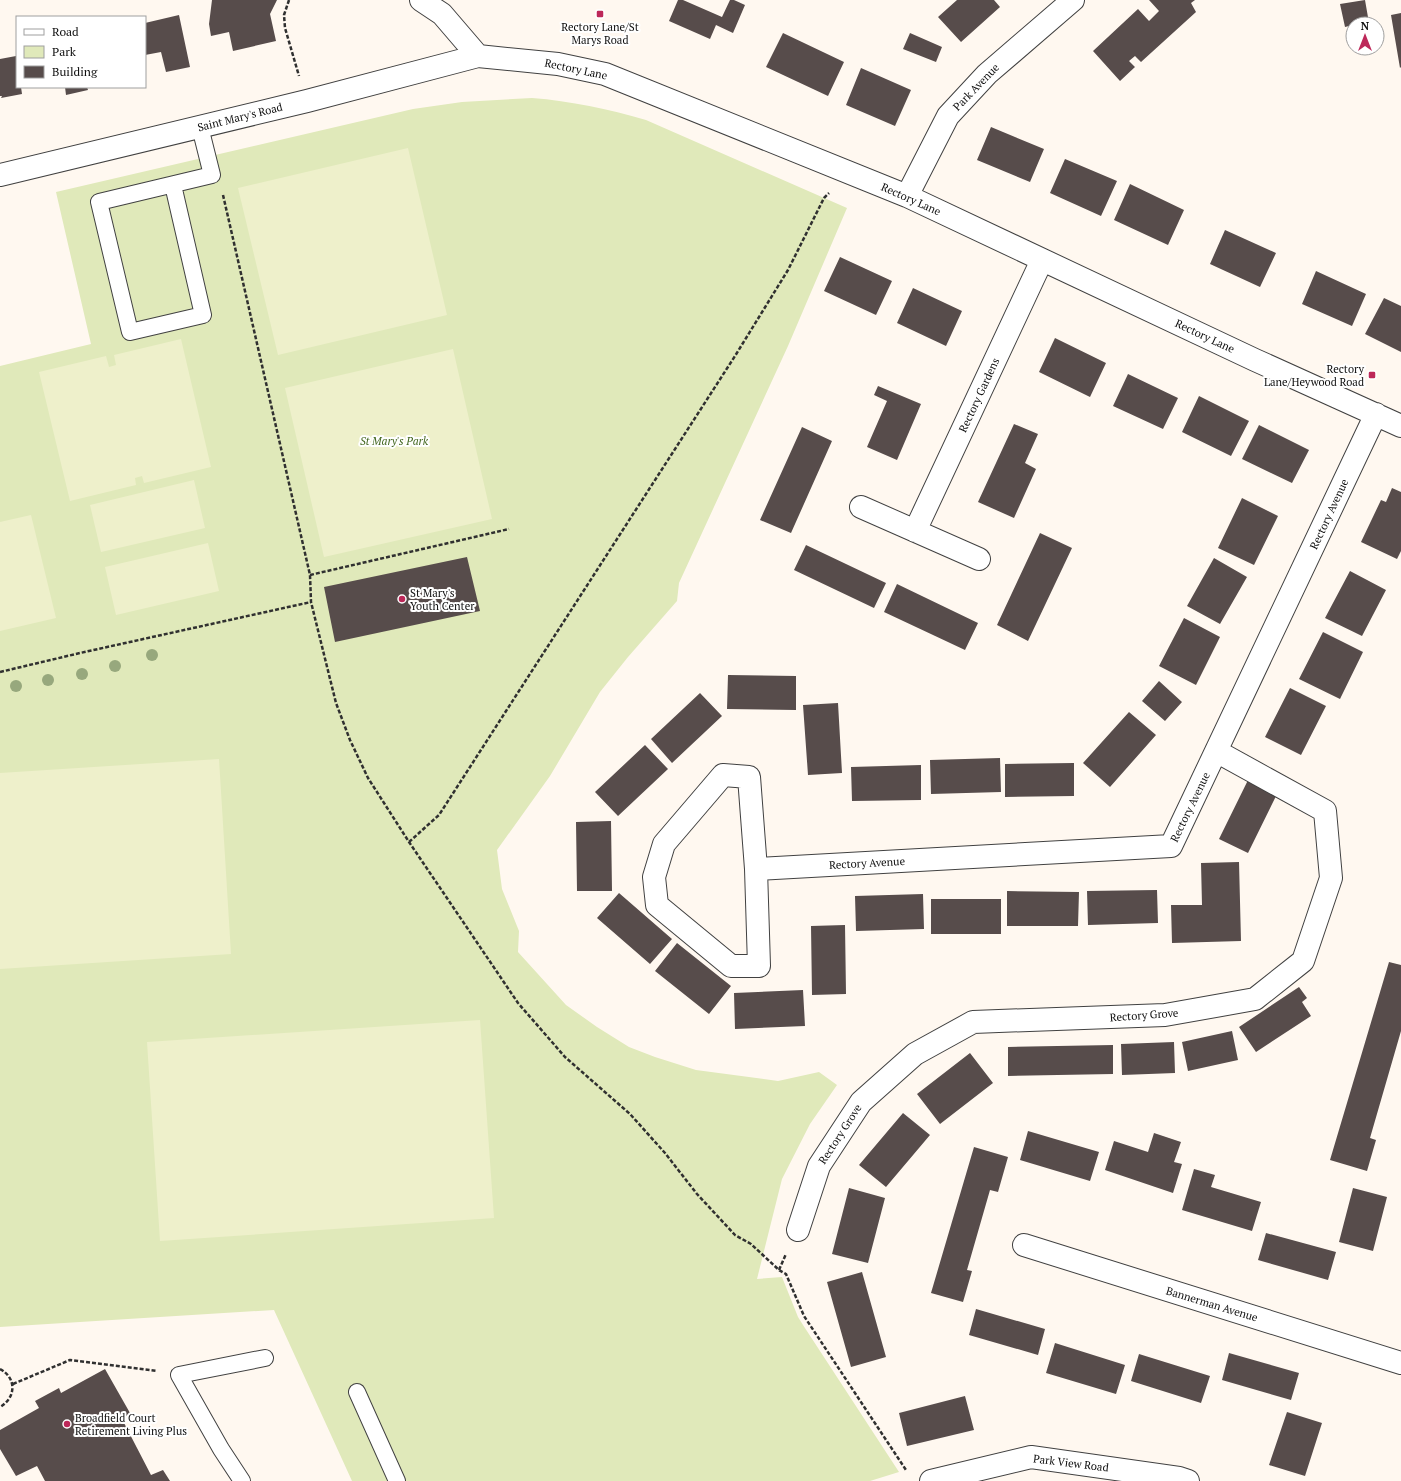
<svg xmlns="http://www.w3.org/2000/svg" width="1401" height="1481" font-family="'PT Serif',serif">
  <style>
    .green { fill: #e0e9ba }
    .pitch { fill: #eef0cb }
    .building { fill: #574c4b }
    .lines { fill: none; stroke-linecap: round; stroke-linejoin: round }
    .service-casing { stroke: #414141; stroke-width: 18 }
    .minor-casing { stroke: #414141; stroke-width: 24 }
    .path { stroke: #303030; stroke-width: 2.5; stroke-dasharray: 4 2; stroke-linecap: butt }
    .service { stroke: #fff; stroke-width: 16 }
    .minor { stroke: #fff; stroke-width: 22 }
    .tree { fill: #97a87d }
    .poi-dot { fill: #bd2859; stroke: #fff; stroke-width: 1.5 }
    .labels { text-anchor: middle; stroke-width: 4; stroke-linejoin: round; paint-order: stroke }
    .poi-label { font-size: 11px; fill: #0e0e0e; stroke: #fff; text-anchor: start }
    .street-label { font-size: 11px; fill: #0e0e0e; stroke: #fff }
    .park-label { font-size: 11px; font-style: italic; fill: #42661f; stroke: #fff }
  </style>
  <rect width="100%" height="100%" fill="#fff8f0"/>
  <path class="green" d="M532,98C571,101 608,109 646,120L847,208L788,346L679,583L677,601L628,657L600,692L550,776L497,850L502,889L519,931L518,952L566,1005L597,1027L629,1047L655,1057L696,1070L778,1081L819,1072L837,1085L810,1124L782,1179L757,1279L782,1277L798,1317L803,1325L899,1472L870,1481H352L274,1310L0,1327V366L91,344L56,192L413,109L462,102Z"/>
  <path class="pitch" d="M408,148L447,315L278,355L238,188Z
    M181,339L211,467L144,483L142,476L135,478L136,485L70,501L39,372L106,356L109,367L116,365L114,355Z
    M453,349L492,519L324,557L285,388Z
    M194,480L205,528L101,552L90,505Z
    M31,515L56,618L0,631V522Z
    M208,543L219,591L116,615L105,567Z
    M219,759L231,954L0,969V773Z
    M480,1020L494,1218L160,1241L147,1042Z"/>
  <path class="building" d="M212,0H277L270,14L276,41L233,51L229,32L211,36L209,24Z
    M678,0H683L722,17L730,0H734L745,5L733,33L716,25L710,39L669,21Z
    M957,0H994L1000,7L961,42L938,17Z
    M1149,0H1195L1191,3L1196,12L1141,62L1135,56L1129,61L1135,67L1120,81L1093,51L1138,9L1149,21L1159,11Z
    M1365,0L1369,23L1353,24V25L1345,27L1340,4Z
    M1401,13V67L1400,68L1391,15Z
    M179,15L190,67L166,72L161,52L145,55V23Z
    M783,33L844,62L828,96L766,67Z
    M910,33L942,47L936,62L903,49Z
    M16,56L17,64V87H21L22,94L1,98L2,96H0V59Z
    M861,68L911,90L895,126L846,105Z
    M65,87H87L88,90L66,95Z
    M991,127L1044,149L1030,182L977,160Z
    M1065,159L1117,181L1101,216L1050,193Z
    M1130,184L1184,210L1168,245L1114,220Z
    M1225,230L1276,253L1260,287L1210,264Z
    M840,257L892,281L876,315L824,291Z
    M1316,271L1366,294L1352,326L1302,304Z
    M913,288L962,311L946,346L897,323Z
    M1384,298L1401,306V352L1365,334Z
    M1055,338L1106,363L1090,397L1039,372Z
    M1128,374L1178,398L1163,429L1113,406Z
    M878,386L921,404L897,460L867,447L887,401L874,395Z
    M1199,396L1249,421L1231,456L1182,432Z
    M1014,424L1038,434L1025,463L1036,469L1014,518L978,502Z
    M1259,425L1309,450L1292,483L1242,459Z
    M802,427L832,441L791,533L760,520Z
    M1392,488L1401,492V551L1397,559L1361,542L1381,500L1386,502Z
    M1242,498L1278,516L1254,565L1218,548Z
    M1040,533L1072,548L1028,641L997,625Z
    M806,545L886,583L874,608L794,570Z
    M467,557L480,611L335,642L324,587Z
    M1214,558L1247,577L1220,624L1187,606Z
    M1350,571L1386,590L1362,636L1325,618Z
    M897,584L978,623L965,650L884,612Z
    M1184,618L1220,637L1196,685L1159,666Z
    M1323,632L1363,652L1340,699L1299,679Z
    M728,675L796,676V710L727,709Z
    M1159,681L1182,702L1165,721L1142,701Z
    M1290,688L1326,706L1301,755L1265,737Z
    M700,693L722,716L672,763L651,739Z
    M838,703L842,773L808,775L803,705Z
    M1129,712L1156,735L1110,787L1083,763Z
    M645,745L668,769L618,816L595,792Z
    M1000,758L1001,792L931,794L930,760Z
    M1074,763V796L1005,797V764Z
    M921,765V800L852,801L851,767Z
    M1250,776L1279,790L1248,853L1219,839Z
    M611,821L612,891H577L576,822Z
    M1239,862L1241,941L1172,943L1171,905H1202L1201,863Z
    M1157,890L1158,923L1088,925L1087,891Z
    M1007,891L1079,892L1078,926H1007Z
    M619,893L672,939L650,964L597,918Z
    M923,894L924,929L856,931L855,896Z
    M931,899H1001V934H931Z
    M845,925L846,994L812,995L811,926Z
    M677,943L731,986L709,1014L655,971Z
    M1389,962L1401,965V1031L1370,1138L1376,1140L1367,1171L1330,1160Z
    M1299,987L1307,998L1302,1002L1311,1016L1256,1052L1239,1027Z
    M803,990L805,1026L735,1029L734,993Z
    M1232,1031L1238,1060L1188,1071L1182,1042Z
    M1174,1042L1175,1073L1122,1075L1121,1044Z
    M1113,1045V1074L1008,1076V1047Z
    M970,1053L993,1083L940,1124L917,1094Z
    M903,1113L930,1135L886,1187L859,1165Z
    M1028,1131L1099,1152L1090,1181L1020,1160Z
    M1154,1133L1181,1142L1174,1162L1182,1164L1173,1193L1105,1170L1114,1141L1148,1152Z
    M974,1147L1008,1157L998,1192L990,1190L967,1270L972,1271L963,1302L931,1293Z
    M1194,1169L1215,1175L1211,1187L1261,1202L1252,1231L1182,1210Z
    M849,1188L885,1198L868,1263L832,1254Z
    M1353,1188L1387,1197L1373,1251L1339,1242Z
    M1266,1233L1336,1252L1328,1280L1258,1260Z
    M862,1272L886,1357L851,1367L827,1282Z
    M976,1309L1045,1329L1038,1355L969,1335Z
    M1055,1343L1125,1365L1116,1394L1046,1373Z
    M1229,1353L1299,1373L1291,1400L1222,1380Z
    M1139,1354L1210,1376L1201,1403L1131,1381Z
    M105,1369L130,1413L122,1419L151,1475L163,1470L170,1481H45L37,1466L16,1476L0,1449V1430L39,1408L35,1401L59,1388L61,1393Z
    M965,1396L974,1430L907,1446L899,1413Z
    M1287,1412L1322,1423L1305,1476L1269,1465Z"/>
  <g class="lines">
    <defs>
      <path id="service" d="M173,185L203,315L130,332L99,202L212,175L200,127
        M357,1392L397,1481
        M242,1481L221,1449L179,1375L265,1358"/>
      <path id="minor" d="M421,0L442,14L478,56
        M0,175L307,101L478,56L558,64L605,74L907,196L1255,360L1401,426
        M907,196L948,116L987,74L1073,0
        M861,507L979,559
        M915,531L1042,260
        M723,775L749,777L756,869L759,966H731L657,905L654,877L664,844Z
        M756,869L1171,846L1376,414
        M798,1230L819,1166L861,1102L915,1054L973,1022L1165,1015L1255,999L1303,961L1331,878L1325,811L1216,751
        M1024,1245L1401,1363
        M931,1481L1031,1457L1179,1478L1188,1481"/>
    </defs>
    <use href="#service" class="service-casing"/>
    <use href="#minor" class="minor-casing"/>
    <path class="path" d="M289,0L284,15L285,28L299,76
      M223,195L310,575L311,602L336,703L350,740L368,778L409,842L518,1003L565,1057L630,1114L665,1153L697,1194L735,1235L751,1244L779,1270L786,1274L804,1316L906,1470
      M310,575L509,529
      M0,672L80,653L311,602
      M409,842L439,815L735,356L788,270L824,198L829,193
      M779,1270L786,1254
      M0,1369C17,1378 16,1398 0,1407
      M13,1384L70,1360L157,1371"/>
    <use href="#service" class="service"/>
    <use href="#minor" class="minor"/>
  </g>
  <g class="tree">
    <circle cx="152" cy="655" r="6"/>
    <circle cx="115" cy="666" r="6"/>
    <circle cx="82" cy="674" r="6"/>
    <circle cx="48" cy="680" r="6"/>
    <circle cx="16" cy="686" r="6"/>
  </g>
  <g class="poi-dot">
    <rect x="596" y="10" width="8" height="8" rx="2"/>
    <rect x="1368" y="371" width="8" height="8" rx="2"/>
    <circle cx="402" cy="599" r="4"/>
    <circle cx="67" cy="1424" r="4"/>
  </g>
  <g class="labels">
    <g class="poi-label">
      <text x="600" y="31" text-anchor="middle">Rectory Lane/St<tspan x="600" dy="13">Marys Road</tspan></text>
      <text x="1364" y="373" text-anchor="end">Rectory<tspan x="1364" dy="13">Lane/Heywood Road</tspan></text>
      <text x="410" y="597">St Mary's<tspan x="410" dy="13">Youth Center</tspan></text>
      <text x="75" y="1422">Broadfield Court<tspan x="75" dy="13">Retirement Living Plus</tspan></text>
    </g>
    <g class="street-label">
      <text transform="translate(576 69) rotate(12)" y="4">Rectory Lane</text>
      <text transform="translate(976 87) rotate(-46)" y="4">Park Avenue</text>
      <text transform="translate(240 117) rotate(-14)" y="4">Saint Mary's Road</text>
      <text transform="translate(911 199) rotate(24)" y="4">Rectory Lane</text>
      <text transform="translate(1205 336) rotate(25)" y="4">Rectory Lane</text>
      <text transform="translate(979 395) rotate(-65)" y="4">Rectory Gardens</text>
      <text transform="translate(1329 514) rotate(-65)" y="4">Rectory Avenue</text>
      <text transform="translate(1190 807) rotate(-64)" y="4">Rectory Avenue</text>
      <text transform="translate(867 863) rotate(-3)" y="4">Rectory Avenue</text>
      <text transform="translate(1144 1015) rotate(-4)" y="4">Rectory Grove</text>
      <text transform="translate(840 1134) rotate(-57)" y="4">Rectory Grove</text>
      <text transform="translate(1212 1304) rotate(17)" y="4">Bannerman Avenue</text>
      <text transform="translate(1071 1463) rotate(7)" y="4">Park View Road</text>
    </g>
    <g class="park-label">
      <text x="394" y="445">St Mary's Park</text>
    </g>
  </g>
  <rect x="16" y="16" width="130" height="72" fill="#ffffff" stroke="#9f9f9f"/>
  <rect x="24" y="29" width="20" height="6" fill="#ffffff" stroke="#9f9f9f"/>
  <text x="52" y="36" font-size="12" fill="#0e0e0e">Road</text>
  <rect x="24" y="46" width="20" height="12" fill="#e0e9ba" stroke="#9f9f9f"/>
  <text x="52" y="56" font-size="12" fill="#0e0e0e">Park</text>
  <rect x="24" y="66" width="20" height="12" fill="#574c4b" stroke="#9f9f9f"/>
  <text x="52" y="76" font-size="12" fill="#0e0e0e">Building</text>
  <g transform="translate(1365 36)"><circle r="19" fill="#ffffff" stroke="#9f9f9f"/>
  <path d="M0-3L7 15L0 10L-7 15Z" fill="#bd2859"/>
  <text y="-6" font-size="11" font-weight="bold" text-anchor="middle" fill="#0e0e0e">N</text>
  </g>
</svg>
